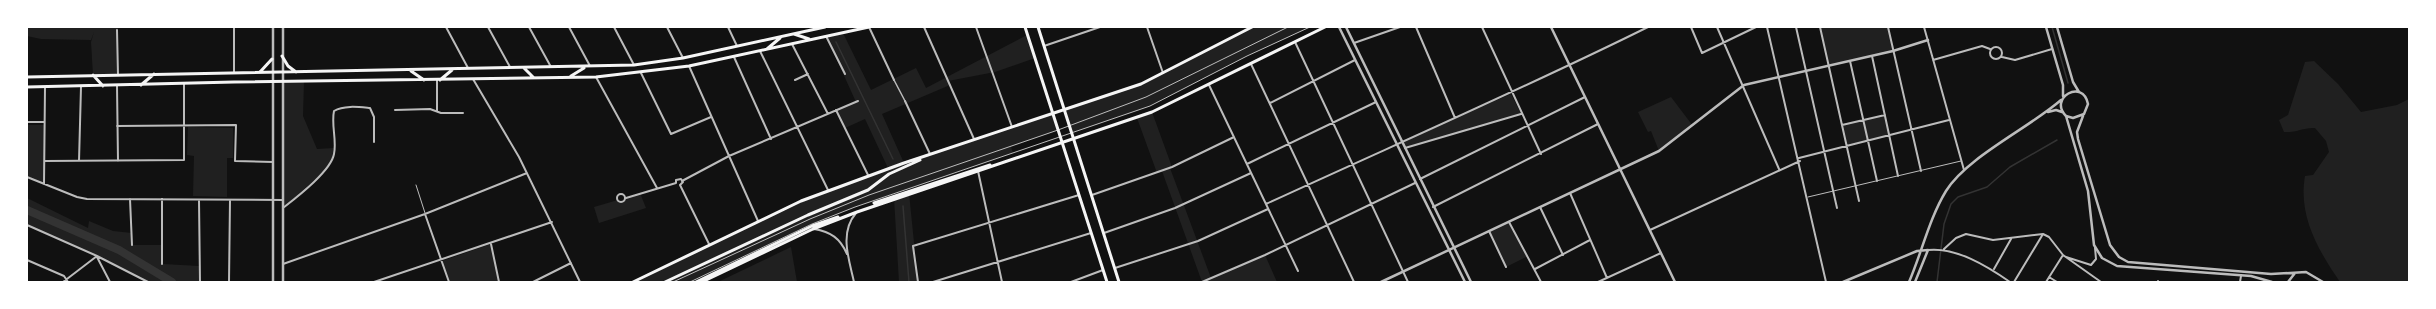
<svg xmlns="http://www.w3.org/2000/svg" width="2436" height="309" font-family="Mulish,sans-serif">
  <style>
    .green { fill: #202020 }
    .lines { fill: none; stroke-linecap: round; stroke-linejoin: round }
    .stream { stroke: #333; stroke-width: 1.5 }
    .river { stroke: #333; stroke-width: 8 }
    .service { stroke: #bcbcbc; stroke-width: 1 }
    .pedestrian { stroke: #bcbcbc; stroke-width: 1.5 }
    .minor { stroke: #bcbcbc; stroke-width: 2 }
    .tertiary { stroke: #bcbcbc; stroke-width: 2.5 }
    .secondary { stroke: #f5f5f5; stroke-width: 3 }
    .primary { stroke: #f5f5f5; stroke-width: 3 }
  </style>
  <rect width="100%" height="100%" fill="#111"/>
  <path class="green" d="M27,27H119L117,31L118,75H93L91,42L94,32L91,40L41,39L27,36Z
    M1252,27H1310L1247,56L1150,106L1072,133L1064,110L1141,84Z
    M1820,27H1888L1893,51L1828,66Z
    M843,33L871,90L916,68L926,88L1027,35L1035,58L995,72L948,81L950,85L882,114L904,163L1053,114L1058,130L1011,147L1013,153L855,207L812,224L690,282H633L801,201L888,168L865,119L845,128L836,110L856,102L826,36Z
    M2314,61L2338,84L2361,112L2397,105L2409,99V282H2340C2318,250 2298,216 2305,176L2313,175L2329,152L2326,141L2315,128C2304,127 2296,133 2284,132L2279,120L2288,115L2305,62Z
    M304,81L303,116L317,149L334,148L330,166L283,208L282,82Z
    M1511,94L1521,114L1405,148L1401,141Z
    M1671,97L1693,126L1659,151L1651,131L1648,132L1638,112Z
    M1152,112L1172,167L1170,168L1211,278L1265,255L1277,282H1202L1162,171L1157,173L1137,118Z
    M1885,115L1890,136L1846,146L1842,125Z
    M27,125H44V184L27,177Z
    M188,127L233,128V158H227V197L193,196L194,156L187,155Z
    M640,193L646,208L599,223L594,207L618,200L623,202L626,198Z
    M909,193L918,282H899L894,198Z
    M27,198L88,228L89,221L113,231L132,233V245H162L163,264L199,266L200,282H148L97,256L27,225Z
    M1509,222L1528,256L1506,267L1489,231Z
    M491,244L499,282H449L442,261Z
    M791,247L797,282H718Z"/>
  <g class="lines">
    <path class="stream" d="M2052,27L2068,83
      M836,42L893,159
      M903,206L909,282
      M1937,282L1944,224L1951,204L1958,197L1987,187L2010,167L2057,140"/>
    <path class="river" d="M27,210L119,250L172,282"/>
    <path class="service" d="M416,185L425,213
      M1808,197L1961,161
      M673,282L810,219L869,195L1058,130L1146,97L1288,27
      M690,282L812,224L855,207L1150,106L1247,56L1310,27"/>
    <path class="pedestrian" d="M894,80L905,101"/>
    <path class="minor" d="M234,27V73
      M446,27L468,68
      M488,27L510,67
      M529,27L551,67
      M569,27L590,66
      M614,27L634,65
      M667,27L683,58
      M728,27L737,46
      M869,27L894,80
      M924,27L974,139
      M976,27L1012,127
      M1147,27L1163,73
      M1416,27L1455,118
      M1482,27L1541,154
      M1691,27L1702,53L1756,27
      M1717,27L1779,169
      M1767,27L1826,282
      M1796,27L1837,208
      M1820,27L1859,201
      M1888,27L1921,171
      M1924,27L1964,170
      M117,30L118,75
      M826,36L845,74
      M1295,42L1408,282
      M1354,43L1400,27
      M792,44L828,114
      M1044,46L1100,27
      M1990 53a6 6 0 1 1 12 0a6 6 0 1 1-12 0Z
      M760,51L828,190
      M1872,56L1898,176
      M734,57L771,139
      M2002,57L2015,60L2052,49
      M1933,60L1982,46L1990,49
      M1850,61L1877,181
      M1251,64L1354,282
      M689,66L758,221
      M641,73L671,134L711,117
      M596,77L657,188
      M473,79L519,157L580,282
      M795,80L808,74
      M1209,85L1298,271
      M117,86L118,161
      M905,101L930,154
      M1270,103L1355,60
      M395,110L430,109L441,113H463
      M836,110L868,175
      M437,111V80
      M27,122H44
      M1842,125L1885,115
      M117,126L236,125L235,161L273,162
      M1405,148L1521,114
      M1799,158L1949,120
      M45,161L184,160V83
      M79,161L81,87
      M1247,164L1376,102
      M978,171L1002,282
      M27,177L77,197L87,199L283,200
      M1420,179L1585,97
      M682,181L729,156L858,101
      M676,183V180L681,179L683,182L680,185
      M44,184L45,87
      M680,185L709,244
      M1570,193L1607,278
      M617 198a4 4 0 1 1 8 0a4 4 0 1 1-8 0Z
      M1092,195L1172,167L1234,137
      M626,198L676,183
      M130,199L132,245
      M162,199V264
      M199,200L200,282
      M1266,204C1394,145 1523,89 1648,27
      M1433,207L1598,124
      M1540,207L1563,255
      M283,208C297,197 331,171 334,154C337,140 331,125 334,111C344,105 359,107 370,108L374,117V142
      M425,214L449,282
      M1509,222L1541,282
      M27,225L97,256L148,282
      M814,229C831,232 840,238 847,254
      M1650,230L1800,161
      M1489,231L1506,267
      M1104,233L1175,208L1251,173
      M491,244L499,282
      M1944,249L1956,238L1966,234L1993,240L2043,234L2049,237L2063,255L2101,282
      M1928,250C1956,247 1987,266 2010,282
      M97,257L110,282
      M2066,257L2091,265L2096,259L2095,248
      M27,260L64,276L68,282
      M283,264L425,214L527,173
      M1115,268L1198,241L1268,209
      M1535,269L1590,240
      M1994,269L2011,239
      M2049,277L2057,282
      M63,282L97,256
      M229,282L230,200
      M374,282L552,222
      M533,282L571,263
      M854,282C849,259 839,233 856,213
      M918,282L913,246L1079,195
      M933,282L1091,233
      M1071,282L1103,270
      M1202,282L1265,255L1415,183
      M1598,282L1661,253
      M2014,282L2043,234
      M2046,282L2063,255
      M2158,282V281
      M2240,282L2241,276"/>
    <path class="tertiary" d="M273,27V282
      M1339,27L1465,282
      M1346,27L1471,282
      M1551,27L1675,282
      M2046,27L2063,85V96
      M2057,27L2073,82L2079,92
      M2048,112L2056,110L2062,112
      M2066,116L2073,118L2084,114L2088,104C2083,78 2048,98 2066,116L2088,191L2094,245L2102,258L2117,266L2251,276L2272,282
      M2083,116L2077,132L2078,139L2110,245L2119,257L2128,262L2271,274L2306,272L2323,282
      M283,282V27
      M1381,282L1659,151L1744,85L1893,51L1928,40
      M1843,282L1917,251L1928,250L1915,282
      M1909,282C1922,252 1929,219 1946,191C1967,157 2029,128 2061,100
      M2288,282L2295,273"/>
    <path class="secondary" d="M1025,27L1107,282
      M1038,27L1119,282
      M794,34L809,39
      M767,49L780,38
      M282,56L288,66L296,72
      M524,68L533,77
      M411,71L424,80
      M260,72L272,59
      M93,75L103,86
      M571,76L584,68
      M27,77L634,65L683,58L825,27
      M440,80L452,70
      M141,85L154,74
      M27,87L234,82L596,77L689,66L869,27"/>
    <path class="primary" d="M874,203L990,165
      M633,282L801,201L904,163L1141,84L1252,27
      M665,282L808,215L868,190L889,174L920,160
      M696,282L812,226L838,217
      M702,282L813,229L857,212L1152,112L1325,27"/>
  </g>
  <rect width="2436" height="309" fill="none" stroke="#ffffff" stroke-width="56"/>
</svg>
